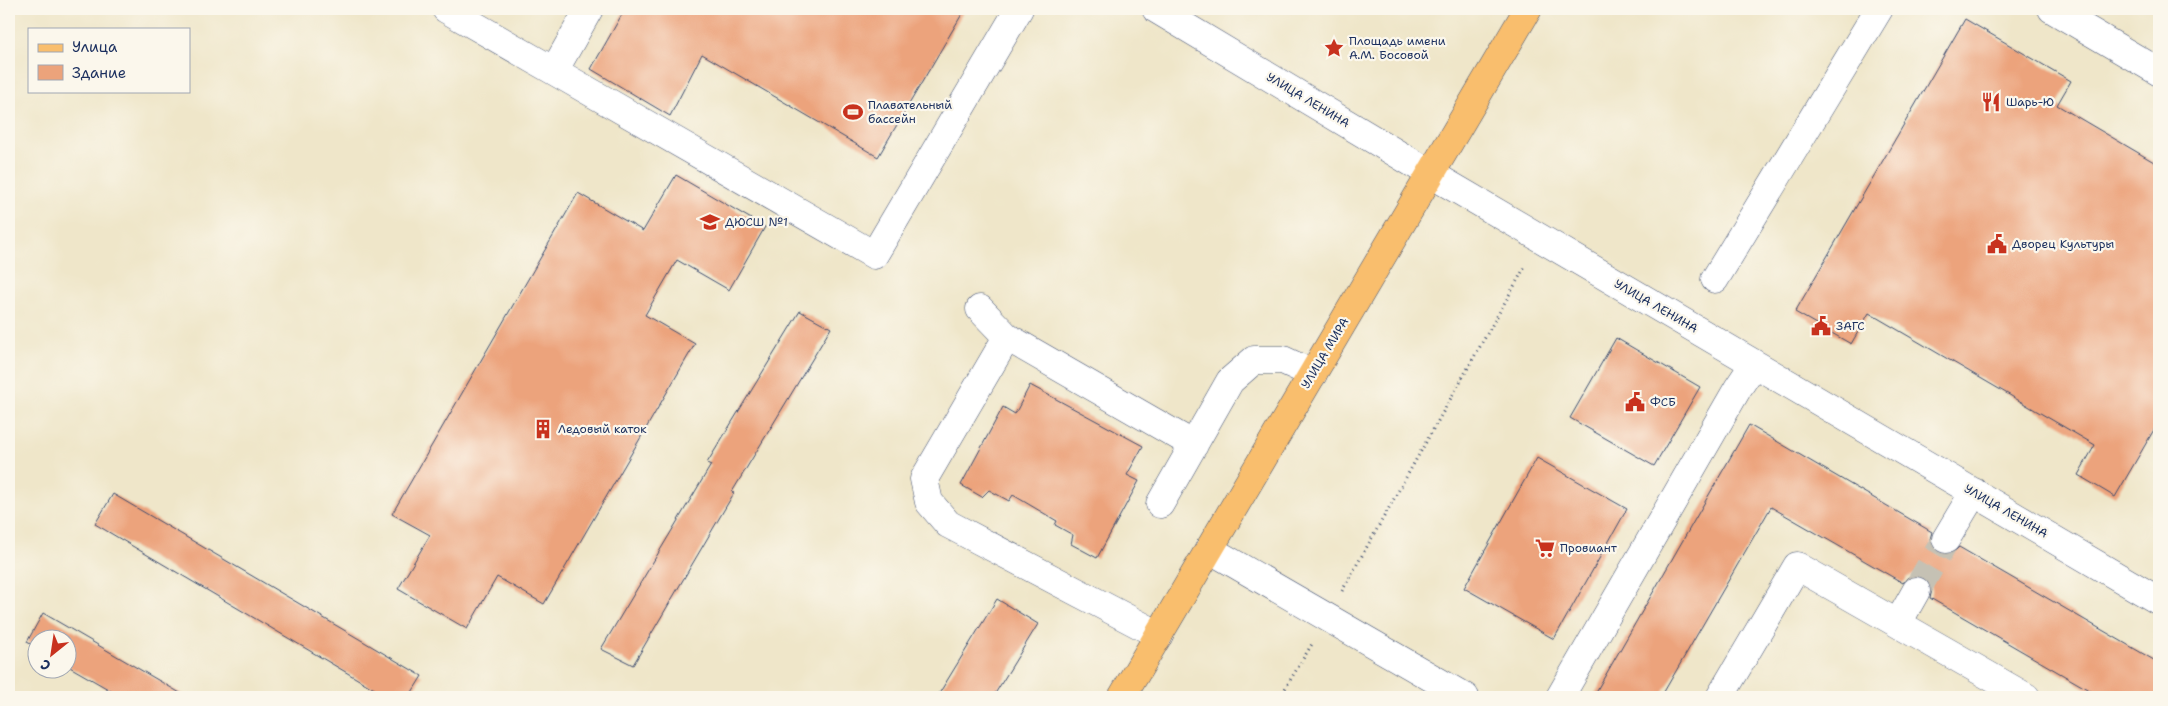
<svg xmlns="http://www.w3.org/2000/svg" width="2168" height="706" font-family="'Shantell Sans',sans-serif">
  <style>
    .building { fill: #eca37b }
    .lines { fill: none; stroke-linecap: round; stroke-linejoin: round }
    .minor-tunnel { stroke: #c5c1b4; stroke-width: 28; stroke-dasharray: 28 14; stroke-linecap: butt }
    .minor-casing { stroke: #3b4a6e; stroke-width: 29 }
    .major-casing { stroke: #3b4a6e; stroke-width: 29 }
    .path { stroke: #3b4a6e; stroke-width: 3; stroke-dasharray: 1 4; stroke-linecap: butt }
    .minor { stroke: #fff; stroke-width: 28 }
    .major { stroke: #f9be6d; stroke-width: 28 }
    .labels { text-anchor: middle; stroke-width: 4.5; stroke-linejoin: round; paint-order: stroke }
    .poi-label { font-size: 12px; fill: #1b2f5e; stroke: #fbf7ec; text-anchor: start }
    .street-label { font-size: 12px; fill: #1b2f5e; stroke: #fbf7ec }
  </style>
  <rect width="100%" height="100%" fill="#fbf7ec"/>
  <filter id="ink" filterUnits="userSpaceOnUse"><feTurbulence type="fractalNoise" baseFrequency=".02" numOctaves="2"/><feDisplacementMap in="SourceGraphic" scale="10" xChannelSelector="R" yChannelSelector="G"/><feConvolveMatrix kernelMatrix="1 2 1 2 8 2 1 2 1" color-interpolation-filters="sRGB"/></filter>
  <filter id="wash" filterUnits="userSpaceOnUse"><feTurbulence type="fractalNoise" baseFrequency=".0096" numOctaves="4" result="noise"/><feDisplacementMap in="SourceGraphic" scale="20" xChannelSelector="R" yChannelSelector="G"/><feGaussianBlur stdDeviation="1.12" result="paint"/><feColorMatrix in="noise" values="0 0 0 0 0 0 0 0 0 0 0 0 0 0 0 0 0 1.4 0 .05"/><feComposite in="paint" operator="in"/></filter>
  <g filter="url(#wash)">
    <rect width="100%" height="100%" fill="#efe6c9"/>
    <g id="blocks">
      <path class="building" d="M625,9H965L878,157L702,54L670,116L591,69Z
        M1965,19L2071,81L2057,105L2159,165V421L2115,497L2078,475L2095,445L1869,313L1851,344L1795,312Z
        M676,175L765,227L729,290L677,260L645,315L695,344L544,604L497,577L467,629L398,589L430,535L392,514L578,193L643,231Z
        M800,311L831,328L732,492L734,493L633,665L601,649L711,465L707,463Z
        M1616,338L1700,387L1654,466L1570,418Z
        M1030,385L1143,446L1127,475L1139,481L1097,558L1071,544L1073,535L1055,525L1057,521L1013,495L1009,501L989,490L982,497L961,485L1003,407L1015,414Z
        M1749,425L1932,532L1930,539L1932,546L1938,553L1945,555L1953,553L1959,547L2159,663V697H2101L1930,598L1932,590L1930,583L1924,578L1915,575L1908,577L1903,583L1771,507L1661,697H1593Z
        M1537,458L1627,509L1554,639L1464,588Z
        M113,494L422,676L409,697H388L95,524Z
        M997,599L1038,624L993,697H937Z
        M43,613L187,697H122L68,666V638H38V648L27,642Z"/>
    </g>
  </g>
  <g filter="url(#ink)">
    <use href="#blocks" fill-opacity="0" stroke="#3b4a6e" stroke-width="1"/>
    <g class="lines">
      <path class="minor-tunnel" d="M1916,591L1946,539"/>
      <defs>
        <path id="minor" d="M446,9L554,71
          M589,9L554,71L874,255L1019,9
          M1156,9L1431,174L2159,601
          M2052,9L2159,72
          M1715,279L1879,9
          M980,309L1007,337L1194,445
          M1007,337L924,479L929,502L948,524L1159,635
          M1160,504L1230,381L1254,360H1283L1313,374
          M1946,539L1974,492
          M1209,549L1465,697
          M1898,623L1916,591
          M1560,697L1738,388L1754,364
          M1720,697L1797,566L2026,697"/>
        <path id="major" d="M1122,697L1528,9"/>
      </defs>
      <use href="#minor" class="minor-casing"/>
      <use href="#major" class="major-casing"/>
      <path class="path" d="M1342,591L1526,265
        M1280,697L1312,644"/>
      <use href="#minor" class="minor"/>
      <use href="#major" class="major"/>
    </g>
  </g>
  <defs>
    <symbol id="sight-bare" viewBox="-9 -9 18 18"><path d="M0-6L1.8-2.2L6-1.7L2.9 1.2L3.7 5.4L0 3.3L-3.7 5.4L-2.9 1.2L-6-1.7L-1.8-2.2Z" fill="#c8321e" stroke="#fbf7ec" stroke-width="2.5" paint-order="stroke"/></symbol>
    <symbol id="restaurant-bare" viewBox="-9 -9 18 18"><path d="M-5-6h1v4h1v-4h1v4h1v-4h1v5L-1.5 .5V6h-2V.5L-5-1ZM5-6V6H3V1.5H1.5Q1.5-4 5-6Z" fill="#c8321e" stroke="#fbf7ec" stroke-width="2.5" paint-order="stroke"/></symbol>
    <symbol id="stadium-bare" viewBox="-9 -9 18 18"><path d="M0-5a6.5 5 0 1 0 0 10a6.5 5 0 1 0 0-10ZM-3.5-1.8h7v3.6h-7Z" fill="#c8321e" stroke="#fbf7ec" stroke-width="2.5" paint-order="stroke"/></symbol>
    <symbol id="school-bare" viewBox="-9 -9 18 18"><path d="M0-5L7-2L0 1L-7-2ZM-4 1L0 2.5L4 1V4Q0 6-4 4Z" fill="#c8321e" stroke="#fbf7ec" stroke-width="2.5" paint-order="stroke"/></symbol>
    <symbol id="civic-bare" viewBox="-9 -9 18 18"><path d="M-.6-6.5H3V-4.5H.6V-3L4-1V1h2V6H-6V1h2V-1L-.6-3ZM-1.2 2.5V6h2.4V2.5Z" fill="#c8321e" stroke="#fbf7ec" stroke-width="2.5" paint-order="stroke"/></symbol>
    <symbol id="building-bare" viewBox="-9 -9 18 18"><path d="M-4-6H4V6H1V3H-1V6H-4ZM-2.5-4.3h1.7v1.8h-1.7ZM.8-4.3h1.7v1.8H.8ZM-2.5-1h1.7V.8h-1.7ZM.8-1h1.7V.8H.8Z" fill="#c8321e" stroke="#fbf7ec" stroke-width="2.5" paint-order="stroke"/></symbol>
    <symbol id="supermarket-bare" viewBox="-9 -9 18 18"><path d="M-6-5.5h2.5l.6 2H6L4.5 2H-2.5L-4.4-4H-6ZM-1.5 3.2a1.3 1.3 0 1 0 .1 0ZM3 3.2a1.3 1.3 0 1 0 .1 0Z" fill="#c8321e" stroke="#fbf7ec" stroke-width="2.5" paint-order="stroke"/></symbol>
  </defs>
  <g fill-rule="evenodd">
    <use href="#sight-bare" x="1320" y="34" width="28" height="28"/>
    <use href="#restaurant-bare" x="1977" y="88" width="28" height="28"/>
    <use href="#stadium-bare" x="839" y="98" width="28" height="28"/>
    <use href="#school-bare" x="696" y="208" width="28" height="28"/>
    <use href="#civic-bare" x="1983" y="230" width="28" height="28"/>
    <use href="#civic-bare" x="1807" y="312" width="28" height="28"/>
    <use href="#civic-bare" x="1621" y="388" width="28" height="28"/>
    <use href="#building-bare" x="529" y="415" width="28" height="28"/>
    <use href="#supermarket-bare" x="1531" y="534" width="28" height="28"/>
  </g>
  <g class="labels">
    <g class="poi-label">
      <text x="1349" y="45">Площадь имени<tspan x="1349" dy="14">А.М. Босовой</tspan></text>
      <text x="2006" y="106">Шарь-Ю</text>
      <text x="868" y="109">Плавательный<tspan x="868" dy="14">бассейн</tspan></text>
      <text x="725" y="226">ДЮСШ №1</text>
      <text x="2012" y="248">Дворец Культуры</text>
      <text x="1836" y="330">ЗАГС</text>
      <text x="1650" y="406">ФСБ</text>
      <text x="558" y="433">Ледовый каток</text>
      <text x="1560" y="552">Провиант</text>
    </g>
    <g class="street-label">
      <text transform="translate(1308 100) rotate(31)" y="4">УЛИЦА ЛЕНИНА</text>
      <text transform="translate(1656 306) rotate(30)" y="4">УЛИЦА ЛЕНИНА</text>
      <text transform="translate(1325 353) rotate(-59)" y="4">УЛИЦА МИРА</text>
      <text transform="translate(2006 511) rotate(30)" y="4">УЛИЦА ЛЕНИНА</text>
    </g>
  </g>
  <rect width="2168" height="706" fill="none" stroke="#fbf7ec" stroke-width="30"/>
  <rect x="28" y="28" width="162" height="65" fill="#fbf7ec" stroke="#a1a7b3"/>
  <rect x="38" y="44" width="25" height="8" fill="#f9be6d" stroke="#a1a7b3"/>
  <text x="72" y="52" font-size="15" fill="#1b2f5e">Улица</text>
  <rect x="38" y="65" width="25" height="15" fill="#eca37b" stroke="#a1a7b3"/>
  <text x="72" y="78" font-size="15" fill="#1b2f5e">Здание</text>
  <g transform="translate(52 654) rotate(210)"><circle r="24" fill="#fbf7ec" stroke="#a1a7b3"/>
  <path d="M0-4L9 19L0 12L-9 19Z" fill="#c8321e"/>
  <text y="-8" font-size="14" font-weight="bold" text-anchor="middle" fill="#1b2f5e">С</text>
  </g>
</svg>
